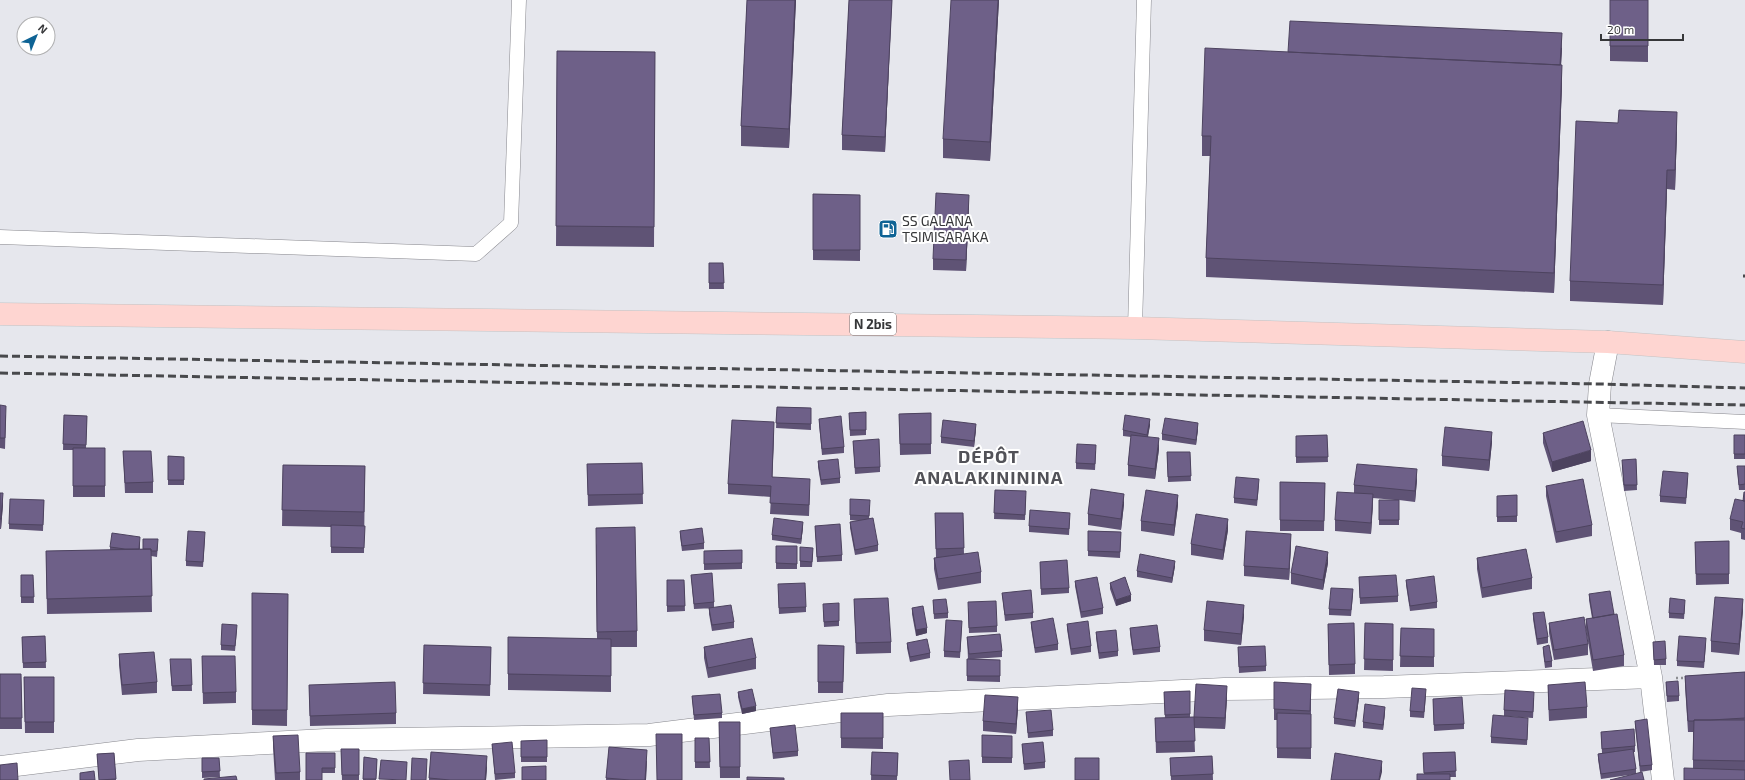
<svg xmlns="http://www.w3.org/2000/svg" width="1745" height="780" font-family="'Exo 2',sans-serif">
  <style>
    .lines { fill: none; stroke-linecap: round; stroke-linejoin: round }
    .lane-casing { stroke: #87878d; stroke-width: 15 }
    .street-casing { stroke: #87878d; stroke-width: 23 }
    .primary-casing { stroke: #c3c3c4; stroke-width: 23 }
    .path { stroke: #8d8e92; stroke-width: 2.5; stroke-dasharray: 2 3; stroke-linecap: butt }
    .lane { stroke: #fff; stroke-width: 14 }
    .street { stroke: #fff; stroke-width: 22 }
    .primary { stroke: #fed5d1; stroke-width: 22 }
    .rail { stroke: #48494c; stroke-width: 3; stroke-dasharray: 8 4; stroke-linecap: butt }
    .wall { fill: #5f5375 }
    .shaded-wall { fill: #4d435f }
    .building { fill: #6e6088; stroke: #4d435f }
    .labels { text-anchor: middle; stroke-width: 4; stroke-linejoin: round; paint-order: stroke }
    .shield { fill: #fff; stroke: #727374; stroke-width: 1 }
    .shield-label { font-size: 13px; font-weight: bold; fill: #363739 }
    .poi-label { font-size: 14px; fill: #363739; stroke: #fff; text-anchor: start }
    .district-label { font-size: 18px; font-weight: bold; letter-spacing: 1px; fill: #525258; stroke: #fff }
  </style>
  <rect width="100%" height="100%" fill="#e6e7ed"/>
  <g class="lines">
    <defs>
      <path id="lane" d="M0,237L476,254L511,223L519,0
        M1135,328L1144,0
        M1598,415L1745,422"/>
      <path id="street" d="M1608,342L1600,384L1598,415L1651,677L1663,780
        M0,767L138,750L326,740L649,735L888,705L1224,689L1384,687L1651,677"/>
      <path id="primary" d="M0,314L1135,328L1608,342L1745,352"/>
    </defs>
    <use href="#lane" class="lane-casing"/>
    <use href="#street" class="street-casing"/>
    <use href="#primary" class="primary-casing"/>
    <path class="path" d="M1676,678H1689"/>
    <use href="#lane" class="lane"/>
    <use href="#street" class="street"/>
    <use href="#primary" class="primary"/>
    <path class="rail" d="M1743,276H1745
      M0,356L1600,384L1745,388
      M0,373L1745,405"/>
  </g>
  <path class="wall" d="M747,0H796L789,148L741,146V126Z
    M849,0H892L885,152L842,150V135Z
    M999,0L990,161L943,158V139Z
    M1610,0H1648V62L1610,61Z
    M1562,48L1561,65L1562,84L1554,293L1206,277V258L1210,156H1202V136L1288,52Z
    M557,51L655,52L654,247L556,246Z
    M1677,131L1675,190L1667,189L1663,305L1570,301V281Z
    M813,194L860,195V261L813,260Z
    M969,206L966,271L933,270V259Z
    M709,263H723L724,289H709Z
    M0,405L6,416L5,449L0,448Z
    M777,407L811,408V430L776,428Z
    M866,412V435L850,436L849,413Z
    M931,413V454L900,455L899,414Z
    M64,415L87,416L86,448H105V497H73V450H63Z
    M819,419L844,447V453L822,455L819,424Z
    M1150,425L1148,437L1159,449L1155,479L1128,476V465L1131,437L1123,436V430Z
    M976,429L974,447L941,443V437Z
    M1198,429L1196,445L1162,440V434Z
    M774,433L772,477L810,490L809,516L770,514L771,497L728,494V484Z
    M1543,433L1591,461L1552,472L1543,443Z
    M1327,435L1328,462L1296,463V436Z
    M1734,435H1745V459H1734Z
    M853,441L880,467V472L855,474Z
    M1492,442L1489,471L1442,466V456Z
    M123,451L153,482V493H125Z
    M1096,451L1095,470L1076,469V463Z
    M1167,452H1190L1191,481L1168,482Z
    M168,456L184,457V485H168Z
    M1636,459L1637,490L1624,491L1622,465Z
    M818,461L840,478V483L821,485L818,467Z
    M642,463L643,504L588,506L587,464Z
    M283,465L365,466L364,553H331V527L282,526Z
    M1737,466H1745V490H1739Z
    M1688,478L1686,504L1660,502V496Z
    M1417,480L1415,502L1399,500V525H1379V500H1395L1373,498L1371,534L1335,531V520L1354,493V485Z
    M1280,482L1325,483L1324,531H1280Z
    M1259,485L1257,506L1234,503V498Z
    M1546,486L1592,525V536L1556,543L1546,496Z
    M995,490L1026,496L1025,520L994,519Z
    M1745,492V540L1741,539V533L1730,530V519L1743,501Z
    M0,493L3,504L1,529H0Z
    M1517,495V522H1497V496Z
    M850,499L870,505L869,519L878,545V551L855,555L850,528V522L860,521L850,520Z
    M44,500L43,531L9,529V524Z
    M1124,504L1121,530L1088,525V514Z
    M1178,505L1174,536L1141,531V521Z
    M935,513H963L964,554L981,572V583L938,590L934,569V558H936Z
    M1070,518L1069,535L1029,532V526Z
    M815,526L842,555V561L817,562Z
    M803,527L801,544L772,540V535Z
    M1228,530L1223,560L1191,555V544Z
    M680,531L704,543V549L682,551L680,536Z
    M1088,531L1121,532L1120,558L1088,556Z
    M205,538L203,567L186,566V561Z
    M1729,541V584L1696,585L1695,542Z
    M140,543V549H143L158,545L157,557L151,556L152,612L47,614L46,551L110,550V547Z
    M596,543L637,631V647H611V692L508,690V637L597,639Z
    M1291,545L1289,580L1244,576V566Z
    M776,546H797V569H776Z
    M800,547L813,554L812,567H800Z
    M742,550V569L704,570V551Z
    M1477,558L1532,578V589L1482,598L1477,569Z
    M1040,562L1069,588V593L1041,595Z
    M1328,563L1323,590L1291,584V573Z
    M1175,566L1172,583L1137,577V571Z
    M21,575H33L34,603H21Z
    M691,575L714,602V608L694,609Z
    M1359,577L1398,596V602L1360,604Z
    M667,580H684L685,611L667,612Z
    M1406,580L1437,602V608L1410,611L1406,585Z
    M1075,581L1103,608V614L1081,618L1075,586Z
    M1110,583L1131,601L1116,606L1110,589Z
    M778,590L806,607V612L779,614Z
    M252,593L288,594L287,726L252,725Z
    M1002,593L1033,613V618L1005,621Z
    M1589,594L1614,614L1624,655V666L1593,671L1586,630V619L1592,618L1589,600Z
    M1353,595L1351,616L1329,615V609Z
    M854,599L891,642V653L856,654Z
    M933,600L948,613V618L934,619Z
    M1685,605L1684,619L1669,618V613Z
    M709,608L734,622V628L712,631L709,614Z
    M912,608L927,633L916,636L912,614Z
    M968,608L997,626V632L969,633Z
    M823,610L839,621V626L824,627Z
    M1743,610L1739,655L1711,652V641Z
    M1533,613L1548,637V643L1537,645L1533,619Z
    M1244,616L1241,645L1204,641V630Z
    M1031,622L1058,644V650L1035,653L1031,627Z
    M1365,623L1393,624V671L1364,670Z
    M1549,623L1588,644V655L1554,660L1549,633Z
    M1067,624L1091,646V652L1071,655L1067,629Z
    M1328,624L1355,664V674L1329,675Z
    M962,626L960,658L944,657V651Z
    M1130,628L1160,647V652L1133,655L1130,634Z
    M1401,628L1434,629V667H1400Z
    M237,630L235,651L221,650V645Z
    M1096,632L1118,651V656L1099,659L1096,638Z
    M45,636L46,668H23L22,637Z
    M967,637L1002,651V657L974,659L1000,660V682L967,681V659H968Z
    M1653,642L1666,659V665H1654Z
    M907,643L930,653V658L910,662L907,648Z
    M1706,644L1704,668L1677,666V661Z
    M424,645L491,647L490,696L423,694Z
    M818,645L844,646L843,693H818Z
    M704,647L756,658V669L708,678L704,658Z
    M1238,647L1266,666V671L1239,673Z
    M1543,647L1552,661V667L1545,668L1543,652Z
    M119,654L157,682V693L122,695L119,665Z
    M202,656L236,692V703L203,704Z
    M191,659L192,691H172L170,665Z
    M1745,672V780L1693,769V732H1688L1685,686V676Z
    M0,674H21L22,729H0Z
    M24,677H54V733H25Z
    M1274,682L1311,694V759L1277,758V720H1274Z
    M1666,682L1679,696V701L1667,702Z
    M309,685L396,713V724L310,726Z
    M1548,685L1587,707V718L1549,721L1548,696Z
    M1190,691V717H1194L1227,697L1225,729L1194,728L1195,752L1156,753L1155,718H1165L1164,692Z
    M738,692L756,711L742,714L738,697Z
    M1426,695L1424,718L1410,717V711Z
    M692,696L722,713V718L694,720Z
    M1359,698L1355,727L1334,724V718Z
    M1534,698L1533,718L1504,716V710Z
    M1433,699L1464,724V729L1434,731Z
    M1018,708L1016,734L983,731V721Z
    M1026,712L1053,730V736L1028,738Z
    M1385,712L1383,730L1363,728V722Z
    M841,713H883V749L841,748Z
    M1635,721L1652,765V770L1640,772L1635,726Z
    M719,722H740V778H720Z
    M1528,724L1527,745L1491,743V737Z
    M770,728L798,751V756L773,759Z
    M1601,732L1635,746V752H1633L1636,769V774L1601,779L1598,759V754L1602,753Z
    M982,735L1012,736V763H982Z
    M273,736L300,772V780H275L273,747Z
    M695,738H709L710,768H695Z
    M547,740V762H521V741Z
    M492,744L515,773V778L495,780Z
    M1022,744L1045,762V768L1024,770Z
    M609,747L647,761L646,780H606Z
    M341,749H359V780H342Z
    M431,752L487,767L486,780H429Z
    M872,752L898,753L897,780H871Z
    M1455,752L1456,777H1450L1424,774L1423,753Z
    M114,753L116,780H99L97,754Z
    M335,753V773H322L306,780Z
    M1212,756L1213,780H1171L1170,758Z
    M364,757L377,759L376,780H363Z
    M202,758H219L220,777L202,778Z"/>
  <path class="shaded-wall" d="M795,0H796L789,148V129Z
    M892,0L885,152V137Z
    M998,0H999L990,161V142Z
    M1562,33V48L1560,84V69Z
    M1562,65V84L1554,293V273Z
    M1677,112V131L1675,190V170Z
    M1667,170V189L1663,305V285Z
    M969,195V206L966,271V260Z
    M1150,419V425L1147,440V435Z
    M774,422V433L772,488V477Z
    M1198,423V429L1196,445V440Z
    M976,424V429L974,447V441Z
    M1492,432V442L1489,471V460Z
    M1159,438V449L1155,479V469Z
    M1591,450V461L1552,472V462Z
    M1417,469V480L1415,502V491Z
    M3,493V504L1,529V519Z
    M1124,494V504L1121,530V519Z
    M1373,494V505L1371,534V523Z
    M1178,495V505L1174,536V525Z
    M1228,519V530L1223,560V550Z
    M803,522V527L801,544V539Z
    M1291,534V545L1289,580V569Z
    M1328,552V563L1323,590V580Z
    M1175,561V566L1172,583V578Z
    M1131,595V601L1116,606V600Z
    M1743,599V610L1739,655V644Z
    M1244,605V616L1241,645V634Z
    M927,628V633L916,636V630Z
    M1227,686V697L1225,729V718Z
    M1359,692V698L1355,727V721Z
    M1018,697V708L1016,734V724Z
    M756,706V711L742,714V709Z
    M1385,707V712L1383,730V725Z
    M647,750L646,780H645Z
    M487,756V767L486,780H485Z
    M1382,761V772L1380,780H1379Z"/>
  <path class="building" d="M747,0H795L789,129L741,126Z
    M849,0H892L885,137L842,135Z
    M951,0H998L990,142L943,139Z
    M1610,0H1648V46H1610Z
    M1290,21L1562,33L1560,65L1288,52Z
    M1205,48L1562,65L1554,273L1206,258L1211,136H1202Z
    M557,51L655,52L654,227L556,226Z
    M1619,110L1677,112L1675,170H1667L1663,285L1570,281L1576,121L1618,123Z
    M936,193L969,195L966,260L933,259Z
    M813,194L860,195V250H813Z
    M709,263H723L724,283H709Z
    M0,405L6,406L5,438H0Z
    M777,407L811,408V424L776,423Z
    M866,412V430H850L849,413Z
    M931,413V444H900L899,414Z
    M64,415L87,416L86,445L63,444Z
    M1125,415L1150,419L1147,435L1123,430Z
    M841,416L844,447L822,449L819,419Z
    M1165,418L1198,423L1196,440L1162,434Z
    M732,420L774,422L772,477L810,479L809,505L770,503L771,486L728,484Z
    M943,420L976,424L974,441L941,437Z
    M1583,421L1591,450L1552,462L1543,433Z
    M1445,427L1492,432L1489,460L1442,456Z
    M1131,435L1159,438L1155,469L1128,465Z
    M1327,435L1328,457H1296V436Z
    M1734,435H1745V454H1734Z
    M879,439L880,467L855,468L853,441Z
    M1077,444L1096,445L1095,464L1076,463Z
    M73,448H105V486H73Z
    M123,451H151L153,482L125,483Z
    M1167,452H1190L1191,476L1168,477Z
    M168,456L184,457V480H168Z
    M838,459L840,478L821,480L818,461Z
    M1636,459L1637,485H1624L1622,460Z
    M642,463L643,494L588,495L587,464Z
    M1357,464L1417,469L1415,491L1354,485Z
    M283,465L365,466L364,512L282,510Z
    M1737,466H1745V484L1739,485Z
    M1663,471L1688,473L1686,498L1660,496Z
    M1236,477L1259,479L1257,500L1234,498Z
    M1583,479L1592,525L1556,532L1546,486Z
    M1280,482L1325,483L1324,521L1280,520Z
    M1091,489L1124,494L1121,519L1088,514Z
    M995,490L1026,491L1025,515L994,513Z
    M1146,490L1178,495L1174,525L1141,521Z
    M1337,492L1373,494L1371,523L1335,520Z
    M1744,492H1745V501H1743Z
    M0,493H3L1,519H0Z
    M1517,495V516L1497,517V496Z
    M10,499L44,500L43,525L9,524Z
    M850,499L870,500L869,516L850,515Z
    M1735,499L1745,501V529L1741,528L1743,522L1730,519Z
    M1379,500H1399V520H1379Z
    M1030,510L1070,513L1069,529L1029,526Z
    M935,513H963L964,548L936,549Z
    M1196,514L1228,519L1223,550L1191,544Z
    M774,518L803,522L801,539L772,535Z
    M873,518L878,545L855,550L850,522Z
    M840,524L842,555L817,557L815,526Z
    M331,525L365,526L364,548L331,547Z
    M635,527L637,631L597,632L596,528Z
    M702,528L704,543L682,546L680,531Z
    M188,531L205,532L203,562L186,561Z
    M1088,531L1121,532L1120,552L1088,551Z
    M1246,531L1291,534L1289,569L1244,566Z
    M112,533L140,537L139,549H125L110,547Z
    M143,539H158L157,551H151V549H143Z
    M1729,541V574H1696L1695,542Z
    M776,546H797V564L776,563Z
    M1296,546L1328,552L1323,580L1291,573Z
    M800,547L813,548L812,562L800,561Z
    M151,549L152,596L47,599L46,551Z
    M1526,549L1532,578L1482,588L1477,558Z
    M742,550V563L704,564V551Z
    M978,552L981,572L938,579L934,558Z
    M1140,554L1175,561L1172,578L1137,571Z
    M1067,560L1069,588L1041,589L1040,562Z
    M712,573L714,602L694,604L691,575Z
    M21,575H33L34,597H21Z
    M1396,575L1398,596L1360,598L1359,577Z
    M1434,576L1437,602L1410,606L1406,580Z
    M1097,577L1103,608L1081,612L1075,581Z
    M1125,577L1131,595L1116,600L1110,583Z
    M667,580H684L685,606H667Z
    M805,583L806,607L779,608L778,584Z
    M1331,588L1353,589L1351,610L1329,609Z
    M1031,590L1033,613L1005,615L1002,593Z
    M1610,591L1614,614L1593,618L1589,594Z
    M252,593L288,594L287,710H252Z
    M1715,597L1743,599L1739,644L1711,641Z
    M888,598L891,642L856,643L854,599Z
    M1670,598L1685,600L1684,614L1669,613Z
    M946,599L948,613L934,614L933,600Z
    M996,601L997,626L969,628L968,602Z
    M1207,601L1244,605L1241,634L1204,630Z
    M839,603V621L824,622L823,604Z
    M731,605L734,622L712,625L709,608Z
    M923,606L927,628L916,630L912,608Z
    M1544,612L1548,637L1537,639L1533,613Z
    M1617,614L1624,655L1593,660L1586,619Z
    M1584,617L1588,644L1554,650L1549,623Z
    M1053,618L1058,644L1035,648L1031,622Z
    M946,620L962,621L960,652L944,651Z
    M1088,621L1091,646L1071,649L1067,624Z
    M1354,623L1355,664L1329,665L1328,624Z
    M1365,623L1393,624V660L1364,659Z
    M222,624L237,625L235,646L221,645Z
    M1157,625L1160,647L1133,650L1130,628Z
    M1401,628L1434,629V657L1400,656Z
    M1116,630L1118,651L1099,653L1096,632Z
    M1000,634L1002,651L969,654L967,637Z
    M45,636L46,662L23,663L22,637Z
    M1679,636L1706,638L1704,662L1677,661Z
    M508,637L611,639V676L508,674Z
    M752,638L756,658L708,668L704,647Z
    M927,639L930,653L910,657L907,643Z
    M1665,641L1666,659L1654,660L1653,642Z
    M424,645L491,647L490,685L423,683Z
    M818,645L844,646L843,682H818Z
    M1549,645L1552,661L1545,662L1543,647Z
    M1265,646L1266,666L1239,667L1238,647Z
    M154,652L157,682L122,685L119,654Z
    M202,656H235L236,692L203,693Z
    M170,659H191L192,685L172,686Z
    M967,659L1000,660V676H967Z
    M1745,672V718L1711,720H1694V721H1688L1685,676Z
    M0,674H21L22,718H0Z
    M24,677H54V722H25Z
    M1678,681L1679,696H1667L1666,682Z
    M395,682L396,713L310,716L309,685Z
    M1274,682L1311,684L1310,711L1274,709Z
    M1585,682L1587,707L1549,710L1548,685Z
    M1196,684L1227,686L1225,718L1194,717Z
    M1412,688L1426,689L1424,712L1410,711Z
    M752,689L756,706L742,709L738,692Z
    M1338,689L1359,692L1355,721L1334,718Z
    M1505,690L1534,692L1533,712L1504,710Z
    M1190,691V714L1165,715L1164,692Z
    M720,694L722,713L694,715L692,696Z
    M985,695L1018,697L1016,724L983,721Z
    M1462,697L1464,724L1434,725L1433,699Z
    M1365,704L1385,707L1383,725L1363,722Z
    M1051,710L1053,730L1028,733L1026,712Z
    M841,713H883V738H841Z
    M1277,713L1311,714V748H1277Z
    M1493,715L1528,718L1527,740L1491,737Z
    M1194,717L1195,741L1156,742L1155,718Z
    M1647,719L1652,765L1640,766L1635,721Z
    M1694,720H1745V761L1693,760Z
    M719,722H740V767H720Z
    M795,725L798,751L773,753L770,728Z
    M1634,729L1635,746L1602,749L1601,732Z
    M656,734H682V780H657Z
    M298,735L300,772L276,773L273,736Z
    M982,735L1012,736V758L982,757Z
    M695,738H709L710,762H695Z
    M547,740V757H521V741Z
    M512,742L515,773L495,774L492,744Z
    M1043,742L1045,762L1024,764L1022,744Z
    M609,747L647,750L645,780H630L606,778Z
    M341,749H359V775H342Z
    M1633,749L1636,769L1601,774L1598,754Z
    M431,752L487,756L485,780H450L429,778Z
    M872,752L898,753L897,776L871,775Z
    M1455,752L1456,771L1424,773L1423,753Z
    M114,753L116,779L99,780L97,754Z
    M306,753H335V768H322V780H306Z
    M1335,753L1382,761L1379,780H1331Z
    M1212,756L1213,774L1171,776L1170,758Z
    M364,757L377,759L376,779H363Z
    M202,758H219L220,771L202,772Z
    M412,758L427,759L426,780H411Z
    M1075,758H1099V780H1075Z
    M381,760L407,762L406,780L379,779Z
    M969,760L970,780H950L949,761Z
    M17,763L18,780H0V765Z
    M546,766V780H522V767Z
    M1684,768L1745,770V780H1684Z
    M94,771L95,780H80V773Z
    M1642,772L1644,780H1610Z
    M1417,774H1450V780H1417Z
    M236,776L237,780H204V779Z
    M747,777L784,778V780H747Z"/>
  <defs>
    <symbol id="fuel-square" viewBox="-11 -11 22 22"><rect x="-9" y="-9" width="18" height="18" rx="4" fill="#0e6395" stroke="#fff"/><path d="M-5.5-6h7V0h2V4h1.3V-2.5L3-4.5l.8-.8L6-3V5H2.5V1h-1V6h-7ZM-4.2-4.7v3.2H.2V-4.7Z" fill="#fff"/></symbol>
  </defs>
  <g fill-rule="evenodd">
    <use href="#fuel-square" x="877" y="218" width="22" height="22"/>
  </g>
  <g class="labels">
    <rect class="shield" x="850" y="313" width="46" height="22" rx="3"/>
    <g class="shield-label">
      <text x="873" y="329">N 2bis</text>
    </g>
    <g class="poi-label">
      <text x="902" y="226">SS GALANA<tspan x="902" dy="16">TSIMISARAKA</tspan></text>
    </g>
    <g class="district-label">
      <text x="989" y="463">DÉPÔT<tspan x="989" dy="21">ANALAKINININA</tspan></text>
    </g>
  </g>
  <g transform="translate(36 36) rotate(43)"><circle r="19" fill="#ffffff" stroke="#afafb0"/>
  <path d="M0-3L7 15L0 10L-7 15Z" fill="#0e6395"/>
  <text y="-6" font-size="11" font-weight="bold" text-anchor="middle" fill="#363739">N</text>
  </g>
  <path d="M1601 34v6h82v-6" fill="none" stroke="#363739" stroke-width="2"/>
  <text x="1607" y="34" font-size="12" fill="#363739" stroke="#ffffff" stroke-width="3" paint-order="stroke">20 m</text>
</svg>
